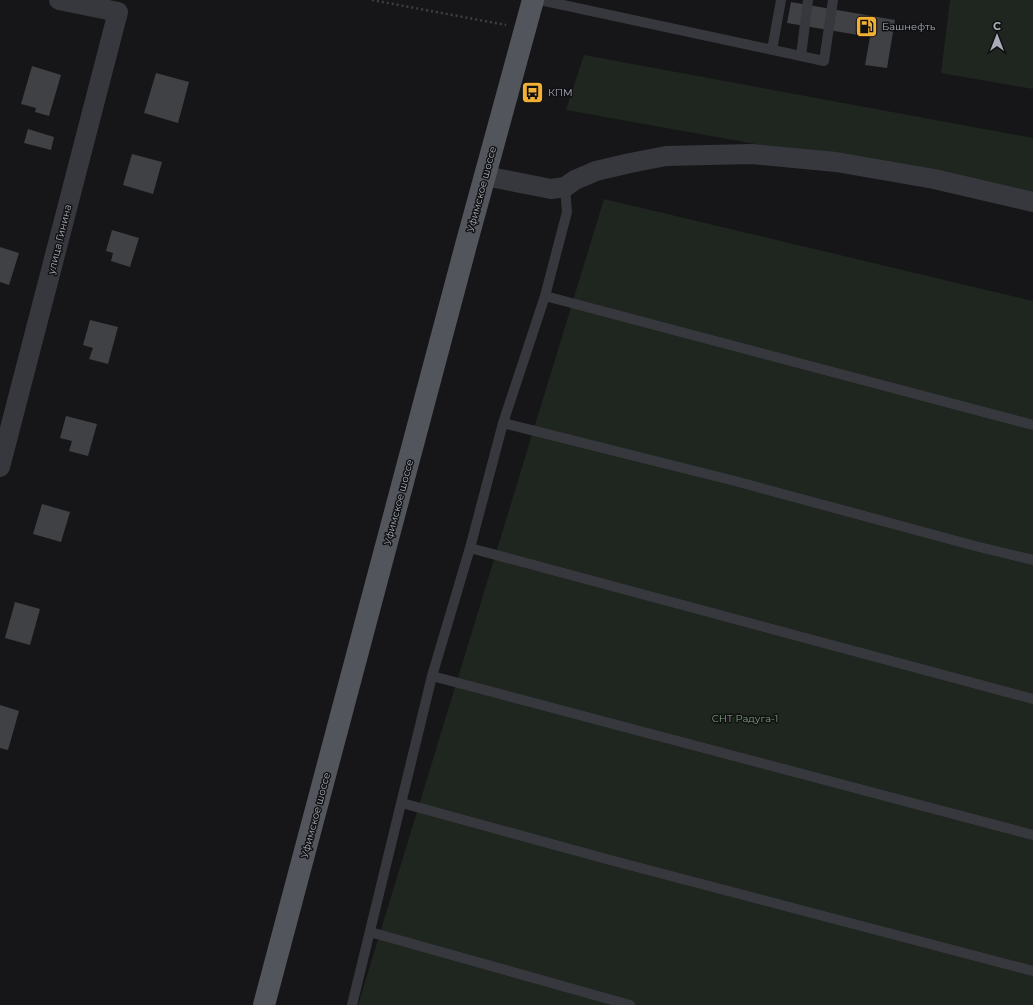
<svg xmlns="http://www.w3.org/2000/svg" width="1033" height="1005" font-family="Montserrat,sans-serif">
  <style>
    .green { fill: #1e261f }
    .building { fill: #404145 }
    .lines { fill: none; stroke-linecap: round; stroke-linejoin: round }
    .path { stroke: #3d3f44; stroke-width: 2.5; stroke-dasharray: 2 3; stroke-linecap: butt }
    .service { stroke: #37383d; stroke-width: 10 }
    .minor { stroke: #37383d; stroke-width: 20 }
    .primary { stroke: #53555c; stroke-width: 22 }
    .labels { text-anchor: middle; stroke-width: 3; stroke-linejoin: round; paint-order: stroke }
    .poi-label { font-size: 10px; fill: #a8adb8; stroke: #111113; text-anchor: start }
    .street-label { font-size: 10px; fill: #a8adb8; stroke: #111113 }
    .park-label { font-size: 10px; fill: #7fa381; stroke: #111113 }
  </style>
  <rect width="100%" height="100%" fill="#161618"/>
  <path class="green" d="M950,0H1033V89L941,73Z
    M584,55L1033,138V194L566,110Z
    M604,199L1033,301V1005H358Z"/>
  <path class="building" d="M791,2L895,20L887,68L865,65L870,37L787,23Z
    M32,66L61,75L49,116L35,112L36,108L21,104Z
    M156,73L189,82L178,123L144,113Z
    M28,129L54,137L51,150L24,143Z
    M132,154L162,162L153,194L123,185Z
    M112,230L139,238L130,267L111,261L113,253L106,251Z
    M0,247L19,253L9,285L0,282Z
    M90,320L118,327L108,364L89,359L93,348L83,345Z
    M66,416L97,424L88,456L69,451L72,441L60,438Z
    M42,504L70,512L61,542L33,534Z
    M15,602L40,609L30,645L5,638Z
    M0,705L19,711L8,750L0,748Z"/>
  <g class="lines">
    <path class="path" d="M372,0L506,25"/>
    <path class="service" d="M540,0L824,61L833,0
      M772,50L781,0
      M801,56L808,0
      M545,296L1033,425
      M503,423L735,481L975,546L1033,560
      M470,548L1033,699
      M432,676L1033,835
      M402,803L610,860L1033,971
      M370,932L630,1005
      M352,1005L432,676L470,548L503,423L545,296L567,212L565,187"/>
    <path class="minor" d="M485,176L551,189L565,187L575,180L596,171L630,163L666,156L752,154L836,162L934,179L1033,202
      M0,467L118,12L59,0"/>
    <path class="primary" d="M264,1005L466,245L533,0"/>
  </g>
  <defs>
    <symbol id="fuel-square" viewBox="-11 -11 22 22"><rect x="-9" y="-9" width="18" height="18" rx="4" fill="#f2b134" stroke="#111113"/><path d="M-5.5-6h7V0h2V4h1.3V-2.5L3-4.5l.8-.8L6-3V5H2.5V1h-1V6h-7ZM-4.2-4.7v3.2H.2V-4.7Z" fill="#111"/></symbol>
    <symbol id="bus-square" viewBox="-11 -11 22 22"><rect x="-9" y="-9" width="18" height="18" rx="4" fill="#f2b134" stroke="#111113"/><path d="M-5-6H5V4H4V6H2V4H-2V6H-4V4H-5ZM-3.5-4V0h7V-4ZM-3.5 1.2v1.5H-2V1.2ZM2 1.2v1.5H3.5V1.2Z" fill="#111"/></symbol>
  </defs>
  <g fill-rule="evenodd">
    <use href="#fuel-square" x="854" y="14" width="25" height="25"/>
    <use href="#bus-square" x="520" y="80" width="25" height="25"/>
  </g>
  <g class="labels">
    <g class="poi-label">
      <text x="882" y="30">Башнефть</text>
      <text x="548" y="96">КПМ</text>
    </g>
    <g class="street-label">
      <text transform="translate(481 189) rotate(-75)" y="4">Уфимское шоссе</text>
      <text transform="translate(59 239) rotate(-76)" y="4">улица Гинина</text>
      <text transform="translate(398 502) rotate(-75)" y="4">Уфимское шоссе</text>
      <text transform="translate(315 815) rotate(-75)" y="4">Уфимское шоссе</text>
    </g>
    <g class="park-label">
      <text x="745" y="722">СНТ Радуга-1</text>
    </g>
  </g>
  <g transform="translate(997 36)" stroke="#111113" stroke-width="3" paint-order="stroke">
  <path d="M0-3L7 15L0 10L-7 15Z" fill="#a8adb8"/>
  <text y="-6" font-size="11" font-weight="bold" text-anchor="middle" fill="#a8adb8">С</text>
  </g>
</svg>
